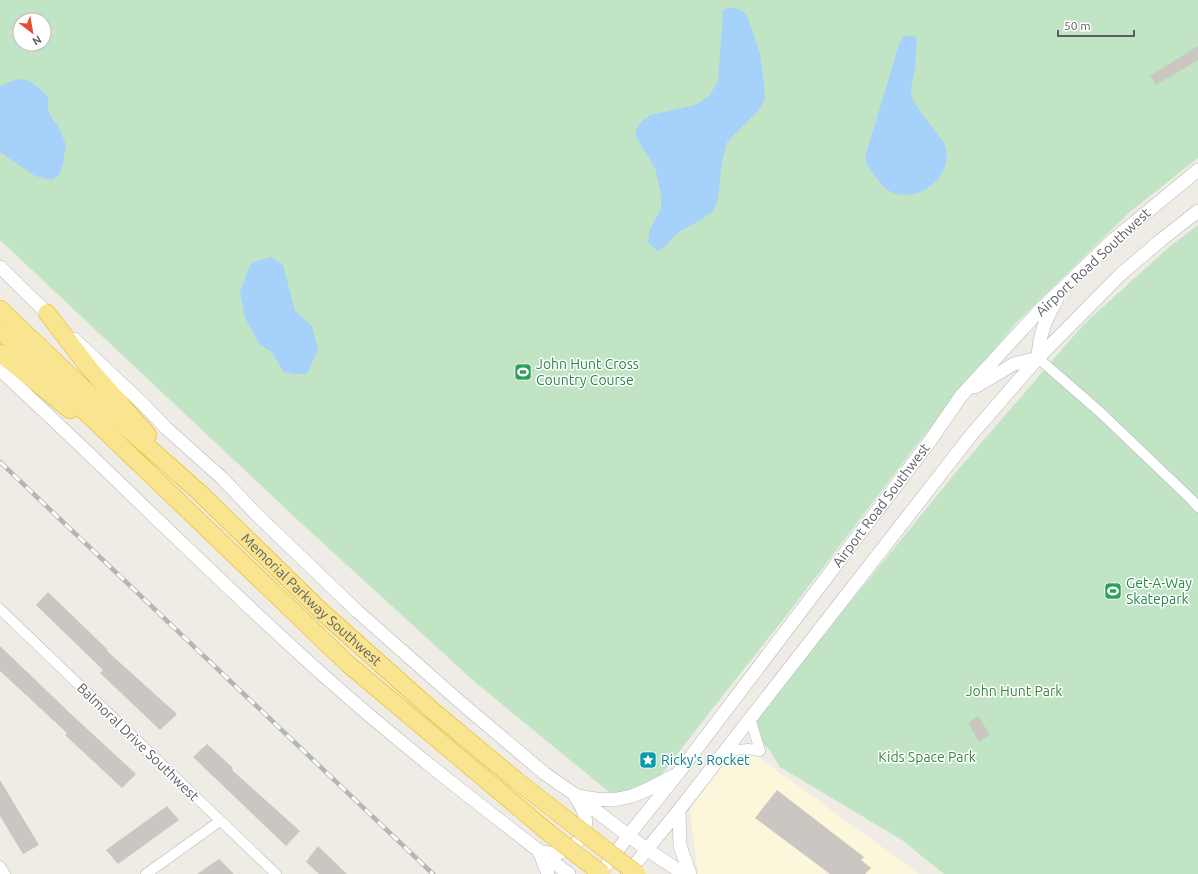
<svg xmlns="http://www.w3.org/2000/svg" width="1198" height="874" font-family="Ubuntu,sans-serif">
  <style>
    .commercial { fill: #fcf7db }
    .green { fill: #c1e5c4; fill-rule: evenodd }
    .water { fill: #a6d1fb }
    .building { fill: #cac6c1 }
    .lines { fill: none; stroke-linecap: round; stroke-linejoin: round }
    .street-casing { stroke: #b4b6bb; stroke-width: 11 }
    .secondary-casing { stroke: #b3b6bb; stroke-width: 14 }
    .highway-casing { stroke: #e9b109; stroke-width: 18 }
    .street { stroke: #fff; stroke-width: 10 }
    .secondary { stroke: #fff; stroke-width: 13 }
    .highway { stroke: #f9e590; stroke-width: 17 }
    .rail-casing { stroke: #b4b5b5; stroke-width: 4.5 }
    .rail { stroke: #fff; stroke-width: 3; stroke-dasharray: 9; stroke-linecap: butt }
    .highway-bridge-casing { stroke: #e9b109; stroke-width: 18; stroke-linecap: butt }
    .highway-bridge { stroke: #f9e590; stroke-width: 17 }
    .labels { text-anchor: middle; stroke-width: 3; stroke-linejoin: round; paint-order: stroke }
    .street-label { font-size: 14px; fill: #5c5f64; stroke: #fff }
    .leisure-label { font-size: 14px; fill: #27864d; stroke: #fff; text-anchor: start }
    .park-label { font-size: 14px; fill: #398642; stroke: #fff }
    .culture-label { font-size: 14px; fill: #0d838f; stroke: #fff; text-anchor: start }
  </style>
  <rect width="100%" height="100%" fill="#eeece4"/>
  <path class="commercial" d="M739,751L753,753L919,874H698L690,809L727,757Z"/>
  <path class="green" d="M0,0H1198V158L1131,211L1016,323L915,447L786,616L713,708L662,774L654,783L614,796L476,683L301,523L0,240ZM20,20H44V44H20Z
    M1198,225V874H944L902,840L780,767L769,749L761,742L755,732L756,721L777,692L957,471L1083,325L1168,248Z"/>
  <path class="water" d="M730,7L741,10L747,16L760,53L763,76L765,99L758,111L727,142L722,162L718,199L713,211L701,220L678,232L666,246L657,251L648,242L650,229L661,209V194L655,168L636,137V129L642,121L650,115L695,105L709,96L718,81L723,11Z
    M905,36H914L917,39L915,69L911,88L912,97L917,107L944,143C957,175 919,206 889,191C883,187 878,181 874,175C870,169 866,165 865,157L899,44L902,37Z
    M25,79L37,86L48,97V109L52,119L58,125L66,145L63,164L59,175L52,180L35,176L0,152V86L15,80Z
    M271,257L283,265L295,311L312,326L318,350L307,374H294L283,371L272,352L260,345L245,318L240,292L251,263Z"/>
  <path class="building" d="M1198,46V60L1156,85L1150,76Z
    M48,592L108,650L107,651L177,714L160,730L100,673L103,670L36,605Z
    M0,646L72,715L136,774L122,788L65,735L67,733L0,671Z
    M978,716L990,735L979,742L968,723Z
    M207,744L233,768L232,770L300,831L286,846L193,757Z
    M0,780L39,845L23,854L0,816Z
    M777,790L864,857L861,860L871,868L865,874H830L755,818Z
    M167,806L179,820L118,864L106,850Z
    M318,846L347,874H319L306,862Z
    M219,859L234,874H197Z"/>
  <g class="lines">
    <defs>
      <path id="street" d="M1038,358L1100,412L1192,500L1198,507
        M0,609L276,874
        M725,751L748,749L760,751L750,718
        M0,866L5,874
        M146,874L220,821"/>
      <path id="secondary" d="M0,267L53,319
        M74,339L143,404L166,428L223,479L257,515L357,611L460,702L544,773L574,794L646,849L684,874
        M1038,358C1039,335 1045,320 1057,300
        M0,370C109,470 212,576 322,674C401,745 485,809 569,874
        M975,387L1014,364L1038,358
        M580,796C619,806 639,795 673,776
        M679,810L680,846L690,874
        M539,851C543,852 547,853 551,853C570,854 589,837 585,817C584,810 580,804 576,798
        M539,851L548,874
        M600,874L628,836L679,772L930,441L961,396L1040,310L1113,240L1198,170
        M627,874L679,810L972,434L1038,358L1121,274L1161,240L1198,211"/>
      <g id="highway">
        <path id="s1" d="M0,309L104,408L199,492L320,610L433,711L517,781L562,816"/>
        <path d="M47,313L89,368L148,435"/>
        <path d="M0,330L348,664L549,833"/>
        <path d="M0,353L70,410"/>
      </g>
    </defs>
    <use href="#street" class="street-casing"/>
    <use href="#secondary" class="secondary-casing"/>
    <use href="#highway" class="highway-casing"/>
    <use href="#street" class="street"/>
    <use href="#secondary" class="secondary"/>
    <use href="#highway" class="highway"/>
    <defs>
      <path id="rail" d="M0,462L433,874"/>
    </defs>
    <use href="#rail" class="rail-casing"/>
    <use href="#rail" class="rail"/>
    <defs>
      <path id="highway-bridge" d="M562,816L637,874
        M549,833L602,874"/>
    </defs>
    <use href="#highway-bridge" class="highway-bridge-casing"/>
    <use href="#highway-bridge" class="highway-bridge"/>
  </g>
  <defs>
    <symbol id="stadium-square" viewBox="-11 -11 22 22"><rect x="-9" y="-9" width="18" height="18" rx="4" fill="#2e9e5b" stroke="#fff"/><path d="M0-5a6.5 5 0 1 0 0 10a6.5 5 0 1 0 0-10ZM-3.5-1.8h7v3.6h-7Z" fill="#fff"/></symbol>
    <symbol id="sight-square" viewBox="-11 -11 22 22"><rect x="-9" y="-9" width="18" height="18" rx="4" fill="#0f9aa8" stroke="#fff"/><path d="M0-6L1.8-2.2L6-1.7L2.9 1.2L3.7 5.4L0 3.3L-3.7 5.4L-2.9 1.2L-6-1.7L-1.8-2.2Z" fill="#fff"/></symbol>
  </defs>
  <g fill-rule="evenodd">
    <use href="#stadium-square" x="513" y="362" width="20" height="20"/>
    <use href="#stadium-square" x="1103" y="581" width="20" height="20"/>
    <use href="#sight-square" x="638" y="750" width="20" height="20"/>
  </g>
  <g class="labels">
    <g class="street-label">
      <text transform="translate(1093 262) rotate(-43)" y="5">Airport Road Southwest</text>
      <text transform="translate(881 505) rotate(-53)" y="5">Airport Road Southwest</text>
      <text dy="5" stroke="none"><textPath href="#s1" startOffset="426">Memorial Parkway Southwest</textPath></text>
      <text transform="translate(138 742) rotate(44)" y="5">Balmoral Drive Southwest</text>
    </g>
    <g class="leisure-label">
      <text x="536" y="369">John Hunt Cross<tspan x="536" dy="16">Country Course</tspan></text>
      <text x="1126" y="588">Get-A-Way<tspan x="1126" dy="16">Skatepark</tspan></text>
    </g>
    <g class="park-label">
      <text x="1014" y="696">John Hunt Park</text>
      <text x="927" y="762">Kids Space Park</text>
    </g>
    <g class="culture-label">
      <text x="661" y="765">Ricky's Rocket</text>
    </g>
  </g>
  <g transform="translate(32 32) rotate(149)"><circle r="19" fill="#ffffff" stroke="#bebfc1"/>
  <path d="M0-3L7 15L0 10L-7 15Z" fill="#e24e36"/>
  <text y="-6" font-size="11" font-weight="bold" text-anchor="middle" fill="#5c5f64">N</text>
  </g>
  <path d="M1058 30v6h76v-6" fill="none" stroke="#5c5f64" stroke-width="2"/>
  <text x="1064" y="30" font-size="12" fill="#5c5f64" stroke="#ffffff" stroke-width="3" paint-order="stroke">50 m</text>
</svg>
